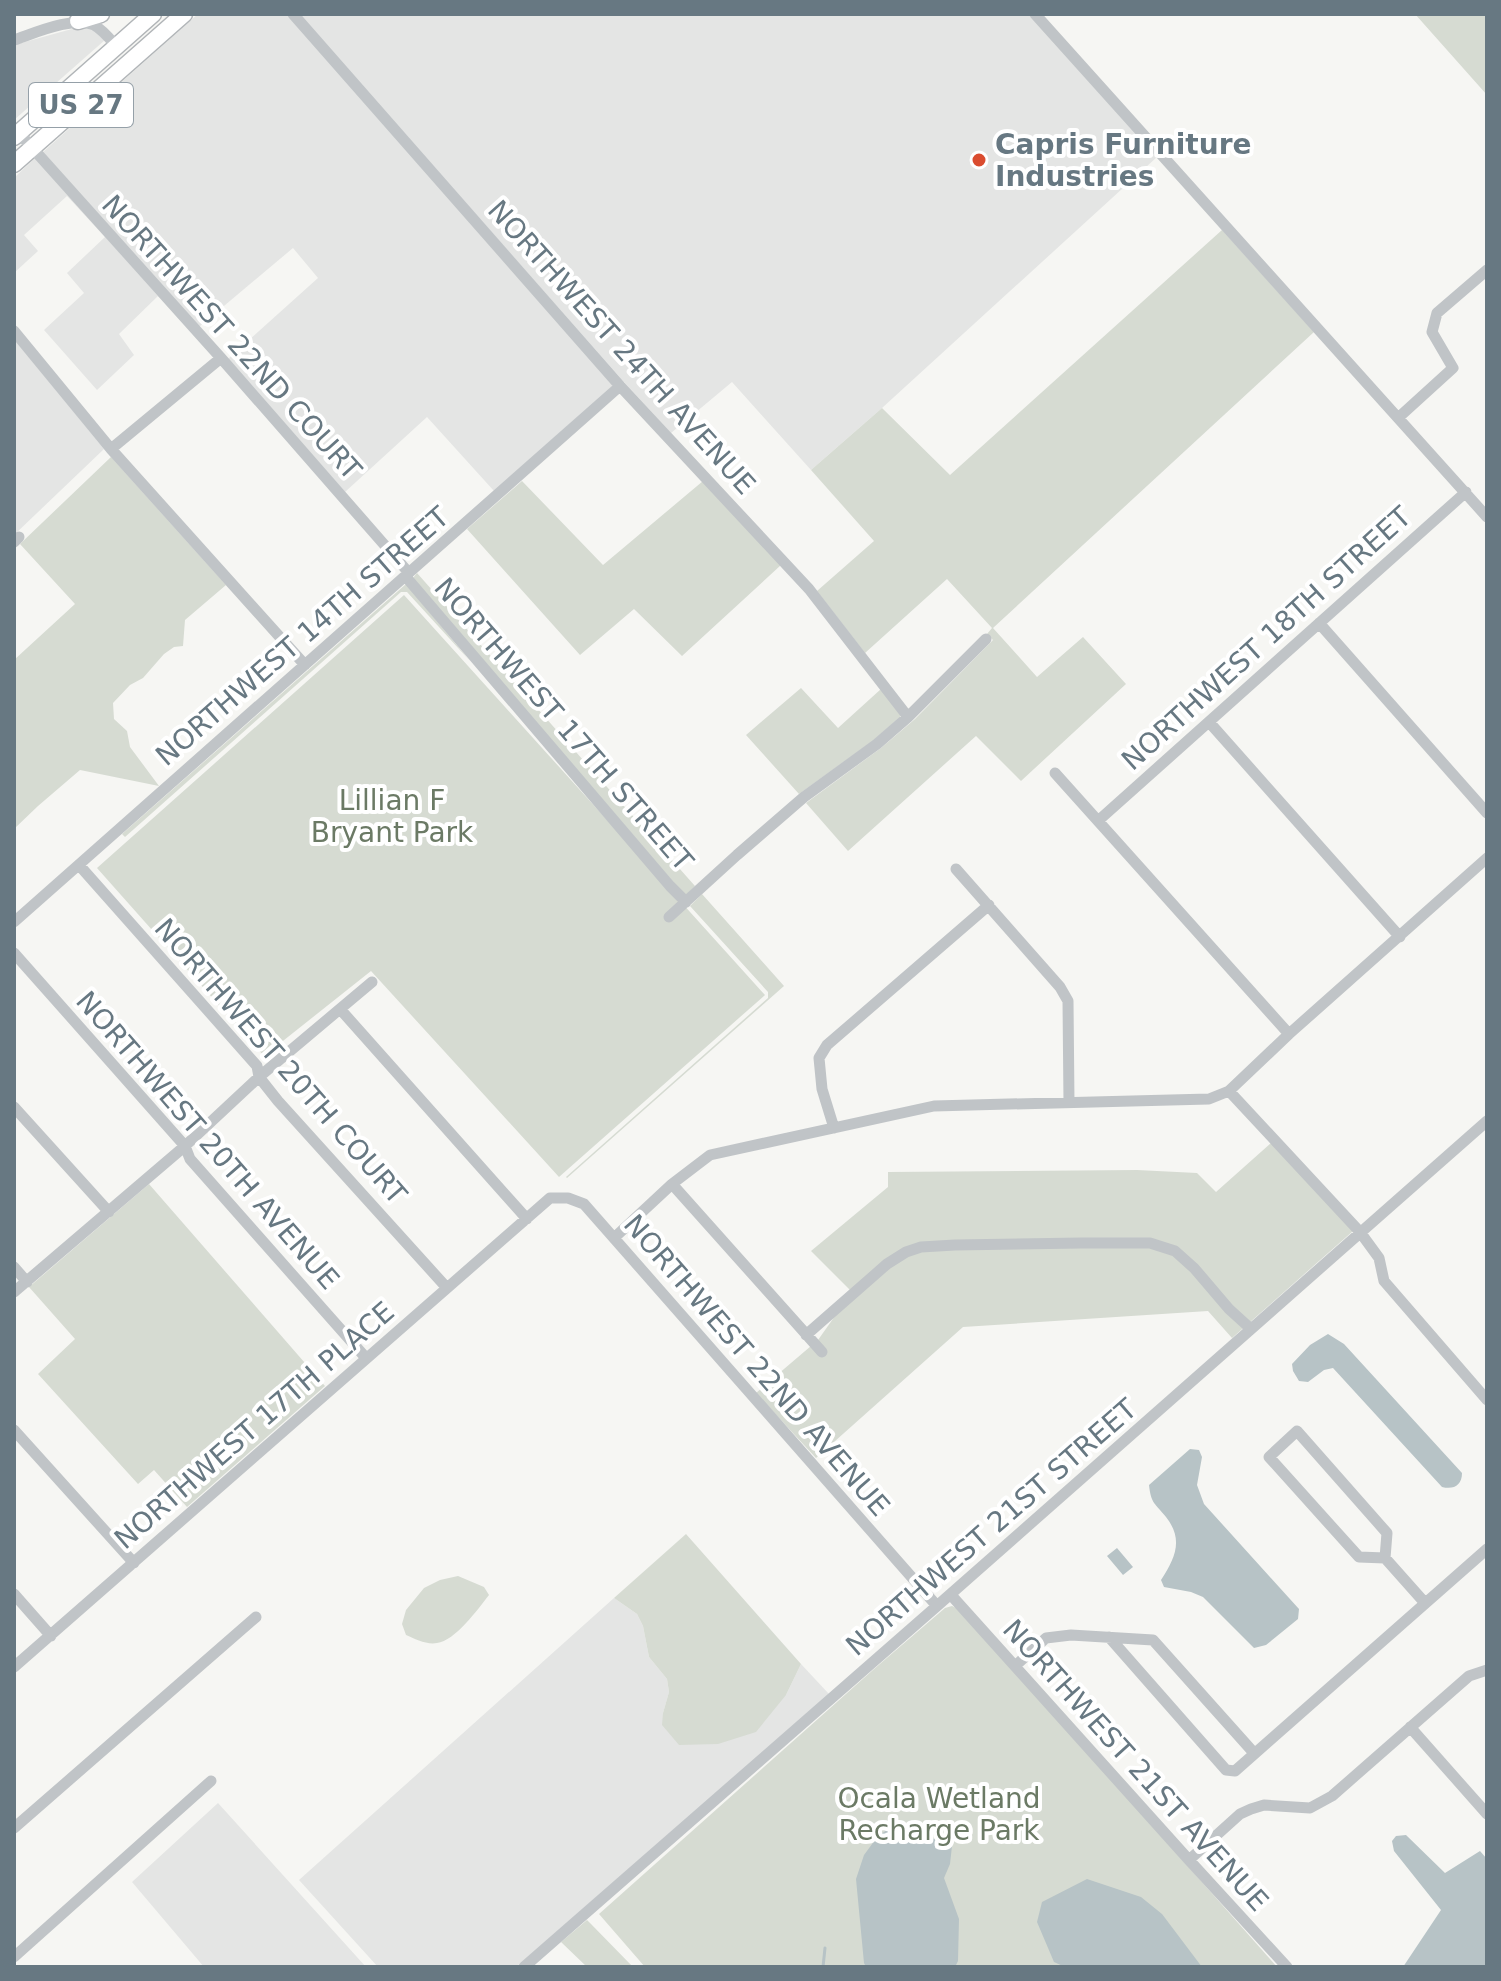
<svg xmlns="http://www.w3.org/2000/svg" width="1501" height="1981" font-family="'DejaVu Sans',sans-serif">
  <style>
    .built { fill: #e4e5e4 }
    .green { fill: #d6dbd2 }
    .water { fill: #b7c3c6 }
    .lines { fill: none; stroke-linecap: round; stroke-linejoin: round }
    .stream { stroke: #b7c3c6; stroke-width: 3 }
    .highway-casing { stroke: #b1b5b8; stroke-width: 19 }
    .minor { stroke: #c0c4c7; stroke-width: 11 }
    .highway { stroke: #fff; stroke-width: 16 }
    .poi-dot { fill: #da4c2f; stroke: #fff; stroke-width: 3 }
    .labels { text-anchor: middle; stroke-width: 8; stroke-linejoin: round; paint-order: stroke }
    .shield { fill: #fff; stroke: #95a0a8; stroke-width: 2 }
    .shield-label { font-size: 26px; font-weight: bold; fill: #677882 }
    .poi-label { font-size: 28px; font-weight: bold; fill: #677882; stroke: #fff; text-anchor: start }
    .street-label { font-size: 28px; fill: #677882; stroke: #fff }
    .park-label { font-size: 28px; fill: #6b7a65; stroke: #fff }
  </style>
  <rect width="100%" height="100%" fill="#f6f6f3"/>
  <path class="built" d="M198,14H287L613,385L494,491L427,417L345,492L228,359L318,278L293,248L199,327L43,152Z
    M299,14H1029L1157,157L882,408L811,470L732,382L671,433L624,382Z
    M79,27L93,30L105,40L14,120V45Z
    M35,158L158,296L119,334L134,355L97,390L44,330L84,293L67,273L105,237L67,196L24,235L38,251L14,273V178Z
    M14,339L104,449L14,535Z
    M614,1598L637,1614L643,1626L649,1657L667,1679L669,1692L663,1713L786,1695L801,1664L829,1694L516,1967H378L299,1880Z
    M218,1803L366,1967H204L132,1882Z"/>
  <path class="green" d="M1415,14H1487V95Z
    M1222,230L1314,332L993,628L1037,677L1083,637L1126,684L1021,781L976,736L848,851L806,803L881,748L915,719L993,640L987,634L992,628L947,579L865,653L817,591L874,541L811,470L882,408L950,475Z
    M111,457L226,585L185,620L183,646L174,647L164,654L143,678L130,685L113,703L114,719L127,731L130,747L159,786L80,770L38,806L14,829V660L75,604L20,544Z
    M522,481L603,565L703,481L781,565L682,656L634,609L580,655L467,529Z
    M417,573L695,886L686,895L673,882L413,578Z
    M406,584L470,661L407,592H401L125,837L122,834Z
    M404,595L765,995L559,1177L371,971L264,1056L97,868Z
    M801,688L838,728L881,689L901,716L874,740L799,794L746,735Z
    M702,894L784,986L567,1178L566,1177L768,998V992L690,906Z
    M1271,1143L1353,1231L1232,1338L1208,1311L963,1327L816,1458L756,1393L818,1340L852,1292L811,1251L888,1187V1172L1137,1170L1197,1173L1216,1192Z
    M149,1184L325,1386L187,1507L154,1470L138,1484L38,1374L75,1339L29,1287Z
    M686,1534L801,1664L786,1695L756,1732L718,1744L679,1745L662,1725L663,1713L669,1692L667,1679L649,1657L643,1626L637,1614L614,1598Z
    M458,1576L484,1587L489,1595C478,1609 455,1641 437,1643C427,1645 415,1639 406,1635L402,1624L406,1610L424,1588L440,1580Z
    M952,1606L962,1611L1277,1967H645L599,1914L874,1669L945,1608Z
    M587,1920L591,1924L633,1967H587L561,1942Z"/>
  <path class="water" d="M1328,1334L1344,1344L1462,1473C1462,1485 1454,1490 1442,1487L1333,1368L1324,1370L1308,1382L1299,1381L1293,1371L1292,1364L1310,1345Z
    M1190,1449L1199,1450L1202,1457L1197,1485L1204,1504L1299,1609L1298,1619L1266,1645L1254,1648L1203,1597L1191,1592L1164,1587L1161,1580C1175,1558 1184,1540 1166,1517C1155,1503 1151,1504 1149,1485Z
    M1117,1548L1133,1567L1123,1575L1107,1556Z
    M887,1830L940,1840L952,1846L950,1864L944,1878L959,1919L958,1961L955,1967H866L864,1963L856,1879L864,1855L878,1836Z
    M1406,1835L1445,1873L1480,1851L1487,1859V1967H1403L1441,1910L1394,1851L1392,1841L1396,1836Z
    M1087,1879L1141,1897L1162,1914L1202,1967H1065L1054,1962L1037,1922L1042,1902Z"/>
  <g class="lines">
    <path class="stream" d="M823,1967L825,1948"/>
    <defs>
      <path id="highway" d="M78,21L101,14
        M14,137L153,14
        M14,164L184,14"/>
    </defs>
    <use href="#highway" class="highway-casing"/>
    <path class="minor" d="M293,14L620,386L809,589L908,717
      M1035,14L1487,517
      M14,40C35,33 73,16 94,25C103,30 110,39 117,47
      M19,133L221,358L409,573
      M14,331L111,449L305,665
      M1398,418L1453,368L1432,332L1437,313L1487,270
      M111,449L221,358
      M14,542L19,537
      M406,577L670,886L686,902
      M1319,623L1487,813
      M1209,722L1400,937
      M1055,773L1289,1034
      M1099,820L1466,492
      M79,865L257,1066L259,1077L278,1101L447,1288
      M956,869L1060,987L1068,1001L1069,1102
      M669,917L737,855L804,797L877,744L908,717L986,639
      M14,922L620,386
      M14,953L185,1146L190,1159L366,1358
      M340,1009L527,1219
      M1229,1091L1289,1034L1487,858
      M14,1107L109,1212
      M834,1128L822,1089L819,1058L827,1045L989,905
      M672,1184L822,1352
      M614,1238L672,1184L710,1155L934,1106L1209,1099L1229,1091L1360,1232L1379,1258L1384,1281L1487,1400
      M14,1267L27,1282
      M14,1292L185,1146L259,1077L372,982
      M806,1335L887,1264L906,1252L921,1247L955,1245L1082,1243H1150L1175,1251L1194,1268L1229,1309L1251,1329
      M14,1430L134,1563
      M1385,1558L1359,1557L1269,1457L1297,1431L1387,1533L1385,1558L1425,1603
      M14,1594L51,1636
      M951,1595L1189,1860L1287,1967
      M1109,1637L1226,1770L1235,1771L1487,1549
      M1015,1666L1046,1638L1071,1635L1153,1640L1254,1753
      M14,1667L550,1198H568L584,1204L937,1606
      M1410,1727L1487,1814
      M14,1828L256,1617
      M1189,1860L1240,1814L1251,1809L1264,1805L1310,1808L1332,1796L1469,1676L1487,1670
      M14,1957L211,1781
      M524,1967L937,1606L1487,1121"/>
    <use href="#highway" class="highway"/>
  </g>
  <circle class="poi-dot" cx="979" cy="160" r="8"/>
  <g class="labels">
    <rect class="shield" x="29" y="83" width="104" height="44" rx="6"/>
    <g class="shield-label">
      <text x="81" y="114">US 27</text>
    </g>
    <g class="poi-label">
      <text x="995" y="154">Capris Furniture<tspan x="995" dy="32">Industries</tspan></text>
    </g>
    <g class="street-label">
      <text transform="translate(232 337) rotate(48)" y="10">NORTHWEST 22ND COURT</text>
      <text transform="translate(622 347) rotate(48)" y="10">NORTHWEST 24TH AVENUE</text>
      <text transform="translate(302 636) rotate(-41)" y="10">NORTHWEST 14TH STREET</text>
      <text transform="translate(1266 638) rotate(-42)" y="10">NORTHWEST 18TH STREET</text>
      <text transform="translate(564 724) rotate(49)" y="10">NORTHWEST 17TH STREET</text>
      <text transform="translate(281 1061) rotate(49)" y="10">NORTHWEST 20TH COURT</text>
      <text transform="translate(208 1140) rotate(49)" y="10">NORTHWEST 20TH AVENUE</text>
      <text transform="translate(757 1365) rotate(49)" y="10">NORTHWEST 22ND AVENUE</text>
      <text transform="translate(254 1425) rotate(-41)" y="10">NORTHWEST 17TH PLACE</text>
      <text transform="translate(991 1527) rotate(-41)" y="10">NORTHWEST 21ST STREET</text>
      <text transform="translate(1136 1765) rotate(48)" y="10">NORTHWEST 21ST AVENUE</text>
    </g>
    <g class="park-label">
      <text x="392" y="810">Lillian F<tspan x="392" dy="32">Bryant Park</tspan></text>
      <text x="939" y="1808">Ocala Wetland<tspan x="939" dy="32">Recharge Park</tspan></text>
    </g>
  </g>
  <rect width="1501" height="1981" fill="none" stroke="#677882" stroke-width="32"/>
</svg>
